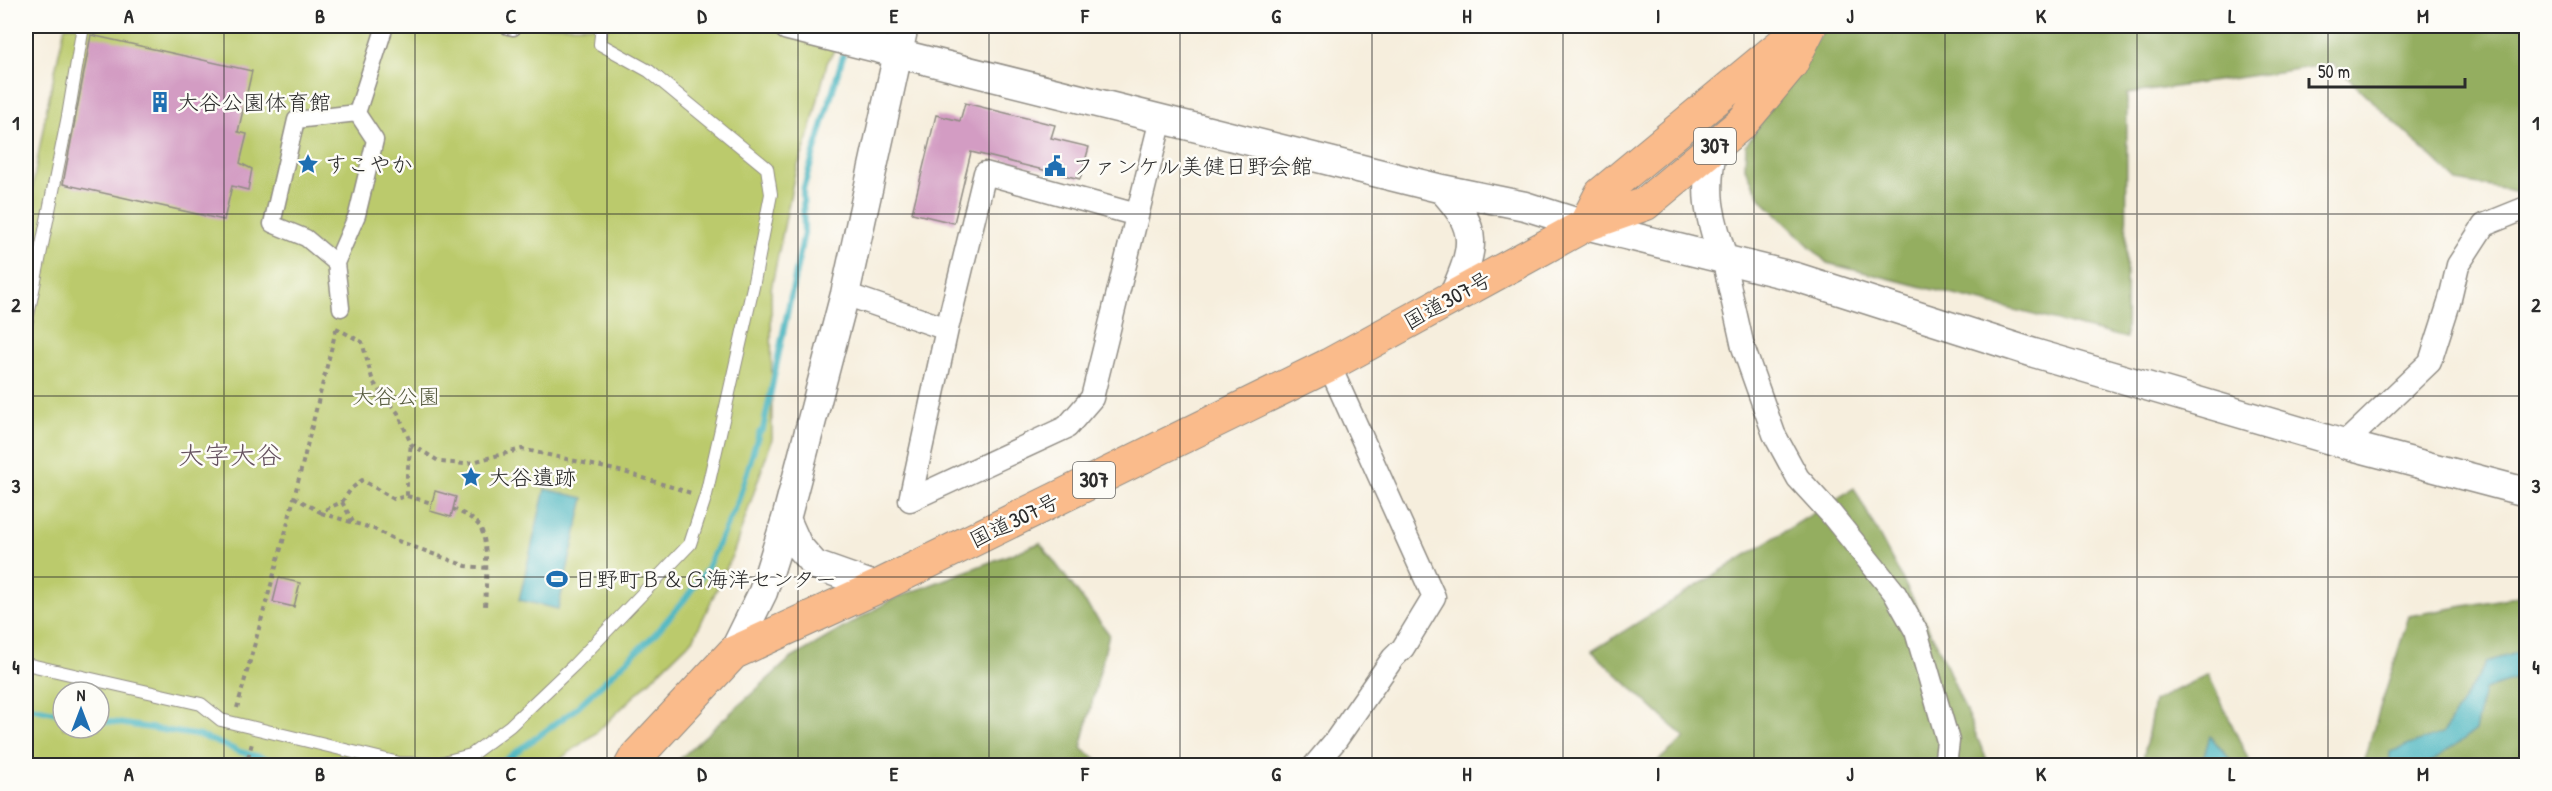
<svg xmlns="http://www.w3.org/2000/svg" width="2552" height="791" font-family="'Patrick Hand','Klee One',sans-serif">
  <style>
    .green { fill: #bbca6c; stroke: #737a4c; stroke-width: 1.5; fill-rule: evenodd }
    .forest { fill: #94ae60; stroke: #606c46; stroke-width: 1.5 }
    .water { fill: #44b3be; stroke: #386f74; stroke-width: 1.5 }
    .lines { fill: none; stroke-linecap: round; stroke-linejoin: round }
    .stream { stroke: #44b3be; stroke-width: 6 }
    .building { fill: #d39cc3 }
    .service-casing { stroke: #908c84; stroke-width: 14 }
    .pedestrian-casing { stroke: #908c84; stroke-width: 19 }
    .minor-casing { stroke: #908c84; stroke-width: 25 }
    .tertiary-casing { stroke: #908c84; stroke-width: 31 }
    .trunk-casing { stroke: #908c84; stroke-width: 35 }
    .path { stroke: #908c84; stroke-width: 4; stroke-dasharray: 4.5 4.5; stroke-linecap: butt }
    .service { stroke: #fff; stroke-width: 12 }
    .pedestrian { stroke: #fff; stroke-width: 16 }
    .minor { stroke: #fff; stroke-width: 22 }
    .tertiary { stroke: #fff; stroke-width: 28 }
    .trunk { stroke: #fabb8b; stroke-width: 33 }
    .grid { fill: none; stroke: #2b2b2b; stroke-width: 1.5; stroke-opacity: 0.55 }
    .labels { text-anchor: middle; stroke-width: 5; stroke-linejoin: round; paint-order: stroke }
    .shield { fill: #fdfcf7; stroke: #6a6a68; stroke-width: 1.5 }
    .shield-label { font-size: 21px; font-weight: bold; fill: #2b2b2b }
    .poi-label { font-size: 22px; fill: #2b2b2b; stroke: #fdfcf7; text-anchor: start }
    .street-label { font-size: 22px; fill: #2b2b2b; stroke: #fdfcf7 }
    .park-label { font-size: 22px; fill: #565b3e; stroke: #fdfcf7 }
    .quarter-label { font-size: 26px; fill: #665360; stroke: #fdfcf7 }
    .neatline { fill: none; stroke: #2b2b2b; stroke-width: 2 }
    .grid-label { font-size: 20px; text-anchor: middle; font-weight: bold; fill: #2b2b2b }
  </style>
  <rect width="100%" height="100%" fill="#fdfcf7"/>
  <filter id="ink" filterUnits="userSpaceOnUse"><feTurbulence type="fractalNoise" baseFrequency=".0167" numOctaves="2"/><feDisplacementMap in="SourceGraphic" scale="12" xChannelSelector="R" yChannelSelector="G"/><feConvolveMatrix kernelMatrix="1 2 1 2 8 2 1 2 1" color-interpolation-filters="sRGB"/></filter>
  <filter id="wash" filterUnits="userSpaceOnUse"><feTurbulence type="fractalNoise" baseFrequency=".008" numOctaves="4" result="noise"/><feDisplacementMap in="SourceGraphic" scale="24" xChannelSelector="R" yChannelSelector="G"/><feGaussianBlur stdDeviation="1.35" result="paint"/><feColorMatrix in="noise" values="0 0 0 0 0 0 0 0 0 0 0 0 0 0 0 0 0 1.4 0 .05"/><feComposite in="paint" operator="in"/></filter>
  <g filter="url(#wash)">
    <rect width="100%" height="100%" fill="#f6eedd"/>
    <path class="green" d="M65,26H848L827,63L808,139L795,173L771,289L772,439L733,554L694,638L597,732L552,765L26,766V222L47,107ZM63,692H99V728H63Z"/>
    <path class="forest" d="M1826,26H2526V193L2457,181L2333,64L2127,94L2126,338L1827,263L1761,199L1745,168L1746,145Z
      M1854,488L1939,648L1989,765H1653L1685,738L1592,651Z
      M1040,543L1109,634L1081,748L1105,765H673L790,659L891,600Z
      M2526,595V765L2362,766L2409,616Z
      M2208,674L2251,765L2142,766L2154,701Z"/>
    <path class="water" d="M545,489L584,498L558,609L519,600Z
      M2526,650V676L2484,690L2475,731L2427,765H2389L2390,752L2443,733L2487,662Z
      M2210,736L2235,765H2201Z"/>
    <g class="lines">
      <path class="stream" d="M26,706L63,714
        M99,720L201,736L241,752L293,766
        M497,766L573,711L655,634L685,599L706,570L738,501L759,433L763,429L804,233L803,190L843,56"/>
    </g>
    <g id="blocks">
      <path class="building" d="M91,35L252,71L238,132L247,134L240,163L252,169L248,190L232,186L224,220L63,184Z
        M965,103L1055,125L1051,138L1089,147L1080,179L971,152L954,223L912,213L936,115L960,121Z
        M435,491L456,497L451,517L430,511Z
        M279,578L300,583L294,607L273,602Z"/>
    </g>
  </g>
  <g filter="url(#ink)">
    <use href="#blocks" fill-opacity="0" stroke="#908c84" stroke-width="1.5"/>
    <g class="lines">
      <defs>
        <path id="service" d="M26,325L68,116L83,26
          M26,664L201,704L221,720L399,763L436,764L471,755L510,726L574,665L690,544L706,495L753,287L771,194L767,168L649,71L600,44L602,26"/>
        <path id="pedestrian" d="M508,26L513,27
          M336,263L306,238L272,224L296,120L357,113L385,26
          M341,308L336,263L357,215L375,140L357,113"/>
        <path id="minor" d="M1137,215L985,173L947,329L910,500L1067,427L1092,398L1161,119
          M1723,258L1743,347L1774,434L1798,478L1831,514L1894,592L1916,631L1948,741L1945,766
          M845,294L947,329
          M2344,444L2430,362L2449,303L2458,265L2484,225L2526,208
          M1314,766L1336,740L1393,658L1403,648L1434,597L1329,365"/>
        <path id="tertiary" d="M788,26L1442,189L1525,206L1585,225L1796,277L2034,353L2344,444L2526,492
          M1713,147C1703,193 1709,214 1723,258
          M1442,189C1481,231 1474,248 1453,297
          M786,519L798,546L815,565L877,587
          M733,653L763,592L786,519L845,294L904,26"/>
        <path id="trunk" d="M1585,225L1601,194L1797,32
          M631,766L636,757L733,653L877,587L1329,365L1585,225L1645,204L1742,123L1791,64L1810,26"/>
      </defs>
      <use href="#service" class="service-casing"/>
      <use href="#pedestrian" class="pedestrian-casing"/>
      <use href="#minor" class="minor-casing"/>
      <use href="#tertiary" class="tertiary-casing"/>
      <use href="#trunk" class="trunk-casing"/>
      <path class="path" d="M336,328L362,342L373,382L398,413L411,444L440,462L465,464L522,449L624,472L691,493
        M407,496L432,503
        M294,497L320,512L342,502L351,489L362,480L394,499L407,496V475L411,444
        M342,502L353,522
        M453,509C462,513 474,518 480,527C489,541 486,589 485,607
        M321,513L374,529L398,541L466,566L487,568
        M237,708L285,534L337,326
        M170,763L192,766
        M246,766L252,743"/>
      <use href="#service" class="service"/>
      <use href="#pedestrian" class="pedestrian"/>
      <use href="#minor" class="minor"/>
      <use href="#tertiary" class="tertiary"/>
      <use href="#trunk" class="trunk"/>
    </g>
  </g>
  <path class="grid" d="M224,26V766M415,26V766M607,26V766M798,26V766M989,26V766M1180,26V766M1372,26V766M1563,26V766M1754,26V766M1945,26V766M2137,26V766M2328,26V766M26,214H2526M26,396H2526M26,577H2526"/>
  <defs>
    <symbol id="building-bare" viewBox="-9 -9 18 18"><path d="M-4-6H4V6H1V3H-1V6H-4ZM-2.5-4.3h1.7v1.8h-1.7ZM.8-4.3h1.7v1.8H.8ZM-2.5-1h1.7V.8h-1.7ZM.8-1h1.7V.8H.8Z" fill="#1f6fb2" stroke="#fdfcf7" stroke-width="2.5" paint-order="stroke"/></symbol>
    <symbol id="sight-bare" viewBox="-9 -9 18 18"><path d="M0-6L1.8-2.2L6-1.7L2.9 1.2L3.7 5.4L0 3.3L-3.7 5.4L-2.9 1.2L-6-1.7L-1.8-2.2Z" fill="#1f6fb2" stroke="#fdfcf7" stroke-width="2.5" paint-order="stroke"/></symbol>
    <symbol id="civic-bare" viewBox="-9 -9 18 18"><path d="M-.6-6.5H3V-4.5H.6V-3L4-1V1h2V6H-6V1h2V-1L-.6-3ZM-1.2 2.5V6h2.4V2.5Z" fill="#1f6fb2" stroke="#fdfcf7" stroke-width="2.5" paint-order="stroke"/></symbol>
    <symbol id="stadium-bare" viewBox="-9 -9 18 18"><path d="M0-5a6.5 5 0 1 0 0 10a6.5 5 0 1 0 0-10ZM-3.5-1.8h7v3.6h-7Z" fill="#1f6fb2" stroke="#fdfcf7" stroke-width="2.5" paint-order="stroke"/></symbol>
  </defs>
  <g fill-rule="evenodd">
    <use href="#building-bare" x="145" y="87" width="30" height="30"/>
    <use href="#sight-bare" x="293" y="149" width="30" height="30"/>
    <use href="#civic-bare" x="1040" y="151" width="30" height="30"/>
    <use href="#sight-bare" x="456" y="462" width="30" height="30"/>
    <use href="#stadium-bare" x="542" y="564" width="30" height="30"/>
  </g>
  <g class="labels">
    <g class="shield">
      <rect x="1694" y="128" width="42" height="36" rx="4.5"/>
      <rect x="1073" y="462" width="42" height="36" rx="4.5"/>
    </g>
    <g class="shield-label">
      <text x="1715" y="153">307</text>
      <text x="1094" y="487">307</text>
    </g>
    <g class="poi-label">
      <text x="177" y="110">大谷公園体育館</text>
      <text x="325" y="172">すこやか</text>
      <text x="1072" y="174">ファンケル美健日野会館</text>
      <text x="488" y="485">大谷遺跡</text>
      <text x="574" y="587">日野町Ｂ＆Ｇ海洋センター</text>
    </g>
    <g class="street-label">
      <text transform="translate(1447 300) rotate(-29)" y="8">国道307号</text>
      <text transform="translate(1014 520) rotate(-26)" y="8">国道307号</text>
    </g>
    <g class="park-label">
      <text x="396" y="404">大谷公園</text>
    </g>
    <g class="quarter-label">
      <text x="230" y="464">大字大谷</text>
    </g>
  </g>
  <rect width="2552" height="791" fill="none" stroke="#fdfcf7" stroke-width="66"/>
  <g transform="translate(81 710)"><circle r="28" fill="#fdfcf7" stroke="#a9a8a5" stroke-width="1.5"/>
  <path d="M0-4.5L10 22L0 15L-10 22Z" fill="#1f6fb2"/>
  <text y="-9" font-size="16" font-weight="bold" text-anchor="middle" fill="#2b2b2b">N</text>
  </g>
  <path d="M2309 78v9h156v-9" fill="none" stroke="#2b2b2b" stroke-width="3"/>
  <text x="2318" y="78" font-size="18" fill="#2b2b2b" stroke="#fdfcf7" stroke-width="4.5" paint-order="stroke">50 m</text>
  <rect x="33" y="33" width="2486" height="725" class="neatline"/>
  <g class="grid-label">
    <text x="129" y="23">A</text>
    <text x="320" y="23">B</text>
    <text x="511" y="23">C</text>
    <text x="702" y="23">D</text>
    <text x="894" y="23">E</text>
    <text x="1085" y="23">F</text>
    <text x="1276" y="23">G</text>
    <text x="1467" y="23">H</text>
    <text x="1658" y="23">I</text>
    <text x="1850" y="23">J</text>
    <text x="2041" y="23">K</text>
    <text x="2232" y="23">L</text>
    <text x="2423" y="23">M</text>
    <text x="16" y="130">1</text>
    <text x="2536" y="130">1</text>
    <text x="16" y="312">2</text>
    <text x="2536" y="312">2</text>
    <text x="16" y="493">3</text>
    <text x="2536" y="493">3</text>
    <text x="16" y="674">4</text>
    <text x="2536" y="674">4</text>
    <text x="129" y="781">A</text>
    <text x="320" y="781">B</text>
    <text x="511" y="781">C</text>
    <text x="702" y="781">D</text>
    <text x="894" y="781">E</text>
    <text x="1085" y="781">F</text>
    <text x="1276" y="781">G</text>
    <text x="1467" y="781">H</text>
    <text x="1658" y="781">I</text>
    <text x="1850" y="781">J</text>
    <text x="2041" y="781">K</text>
    <text x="2232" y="781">L</text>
    <text x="2423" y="781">M</text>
  </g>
</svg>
